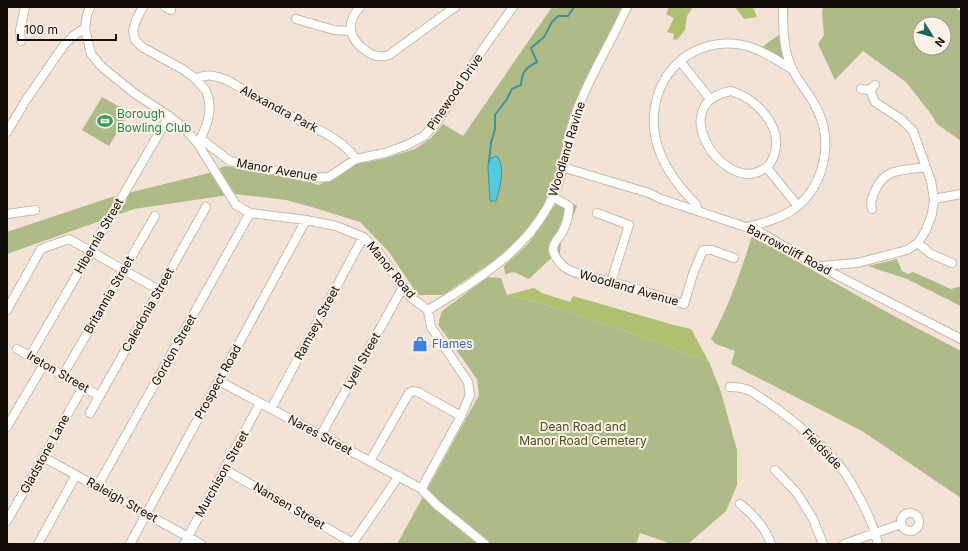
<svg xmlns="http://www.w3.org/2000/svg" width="968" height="551" font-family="Inter,sans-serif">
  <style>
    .green { fill: #aeba88; fill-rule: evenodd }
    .forest { fill: #afc070 }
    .water { fill: #56cadc; stroke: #42919d }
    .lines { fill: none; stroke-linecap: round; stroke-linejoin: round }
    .stream { stroke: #42919d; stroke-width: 2 }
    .minor-casing { stroke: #c9b9ad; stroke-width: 10 }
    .minor { stroke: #fff; stroke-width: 8 }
    .labels { text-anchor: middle; stroke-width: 4; stroke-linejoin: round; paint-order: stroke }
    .street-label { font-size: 12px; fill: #120d09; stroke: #fdf0e6 }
    .leisure-label { font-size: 12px; fill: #27864d; stroke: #fdf0e6; text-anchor: start }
    .shop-label { font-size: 12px; fill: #366cbe; stroke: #fdf0e6; text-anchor: start }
    .park-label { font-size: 12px; fill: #455015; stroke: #fdf0e6 }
  </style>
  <rect width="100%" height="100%" fill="#f3e3d6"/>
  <path class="green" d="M552,7H622L573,107L567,125L562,153L554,181L543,208L521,236L498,258L443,295H418L389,252L360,222L315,208L286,200L235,194L134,209L7,254V232L112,197L209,173L225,166L288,177L319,185L357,164L383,159L415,149L431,138L443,124L463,136Z
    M823,7H955L961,12V141L937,124L931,114L906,82L863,51L835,80L818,44L824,35L822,13ZM920,24H944V48H920Z
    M781,33L784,62L761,48Z
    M102,97L129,112L109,146L82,130Z
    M561,196L577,206L568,230L561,242L560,253L549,260L529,279L514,272L505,274L504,266L529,243Z
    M752,236L892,315L961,351V498L862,431L731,364L735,351L716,344L711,339C729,306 741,271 752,236Z
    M897,259L902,271L908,274L913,272L951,289L961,286V306L907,279L868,266Z
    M488,277L501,278L507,295C576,310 643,338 709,362L721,392L737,450V485L726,511L688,544H672L640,533L636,544H397L479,395L477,379L439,326V321L442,311Z"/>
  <path class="forest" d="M669,7H693L687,16L685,30L677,40L673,39L674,34L667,32L674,18L666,14Z
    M735,7H753L757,17L744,19Z
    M534,288L542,293L570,302L573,296L674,325L691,329L709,362C643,338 576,310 507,295Z"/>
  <path class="water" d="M497,156C506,170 500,186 496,201H490L488,167L489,159Z"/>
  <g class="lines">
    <path class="stream" d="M489,162L491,143L495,129V115L507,99L512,89L521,85C522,72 525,68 537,62L531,48L544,37L552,22L558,16H568L574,7"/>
    <defs>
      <path id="minor" d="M90,7L87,15L85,28L91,54L102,67L134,93L169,116L185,129L198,144L236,205L250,213L306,220L336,226L363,237L377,250L408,294L413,299L428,310L431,327L468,382L470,395L461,416L425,482L422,489L424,492L437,505L485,544
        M143,7L136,20L133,30L135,40L142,47L184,70L196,79C207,73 216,76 227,80C249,93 272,106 295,118C317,130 340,137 356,159
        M165,7L171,10
        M360,7C346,22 348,38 365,50C373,56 379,58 389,55L455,7
        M296,19L334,30L351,31
        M21,41L20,30L25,7
        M680,61L710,99
        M196,79C199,83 203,87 206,91C214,109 207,127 198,143
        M861,89L870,90L875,85
        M731,91C755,98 782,125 775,152C772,163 768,168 758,172C720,187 666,103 731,91Z
        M7,132L26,100L64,45L73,36L85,28
        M201,139L230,161L311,178L329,177L356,159L385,153L407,145L424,136L437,122L483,49L513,7
        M562,167L649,193L661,199L758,231L811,262L961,339
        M767,168L798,206
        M553,197L569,206C569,215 566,225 562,233C559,237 553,243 553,249C553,255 560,263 564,267C578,276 596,278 611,282C636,288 660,297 684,304L693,274L703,250H712L734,258
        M934,199L961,194
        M872,209C870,202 872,198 875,191C885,167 903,171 926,167
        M696,210C698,204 694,202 690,198C676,183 664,166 658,147C643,101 669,50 719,44C750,41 766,54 792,69
        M597,213L629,225L611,282
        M7,214L35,210
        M748,227C763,223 778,219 791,211C823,190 834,145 818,111C810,93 795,80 789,61C783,44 783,25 783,7
        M918,243L931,254L952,263
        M821,266L857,263L907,250L918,243L926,230L932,214L934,199L931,181L913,131L901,119L875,102L870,90
        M7,310L41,249L69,239L159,290
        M428,310C481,278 539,243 559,181C566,157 568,131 578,108C591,73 612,41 627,7
        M17,349L99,396
        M30,356L169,116
        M63,375L155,216
        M219,381L422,489
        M730,387C736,387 743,388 748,390C754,392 760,398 766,401C792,419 827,447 845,473C859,495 872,518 878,544
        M271,409L363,237
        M90,413L206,207
        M7,427L44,364
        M321,435L403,287
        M43,457L201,544
        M370,461L409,393L413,391L418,392L461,416
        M224,469L353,543
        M775,470L797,493L813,519L823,544
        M97,487L250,213
        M740,504C753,514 766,529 771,544
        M901 522a9 9 0 1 1 18 0a9 9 0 1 1-18 0Z
        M7,521L83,387
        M38,544L76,475
        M130,544L306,220
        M184,544L260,403
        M352,544L399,476
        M844,544L901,524"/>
    </defs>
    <use href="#minor" class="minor-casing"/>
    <use href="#minor" class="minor"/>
  </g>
  <defs>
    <symbol id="stadium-bare" viewBox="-9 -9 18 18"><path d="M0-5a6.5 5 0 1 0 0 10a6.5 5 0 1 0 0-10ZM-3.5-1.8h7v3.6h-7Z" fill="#2e9e5b" stroke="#fdf0e6" stroke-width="2.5" paint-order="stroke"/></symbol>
    <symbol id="shop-bare" viewBox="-9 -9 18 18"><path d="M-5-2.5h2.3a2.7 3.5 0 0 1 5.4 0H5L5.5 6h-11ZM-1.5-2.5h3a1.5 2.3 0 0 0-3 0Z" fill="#3f7fe0" stroke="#fdf0e6" stroke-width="2.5" paint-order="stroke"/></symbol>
  </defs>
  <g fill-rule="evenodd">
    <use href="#stadium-bare" x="94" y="110" width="22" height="22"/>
    <use href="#shop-bare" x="409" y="333" width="22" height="22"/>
  </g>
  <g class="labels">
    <g class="street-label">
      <text transform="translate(455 92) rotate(-56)" y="4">Pinewood Drive</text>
      <text transform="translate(279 109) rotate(28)" y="4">Alexandra Park</text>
      <text transform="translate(567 149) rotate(-73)" y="4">Woodland Ravine</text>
      <text transform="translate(277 170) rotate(10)" y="4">Manor Avenue</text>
      <text transform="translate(99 236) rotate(-60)" y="4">Hibernia Street</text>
      <text transform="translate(789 250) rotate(28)" y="4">Barrowcliff Road</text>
      <text transform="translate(391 270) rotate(51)" y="4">Manor Road</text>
      <text transform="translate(629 288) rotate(16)" y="4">Woodland Avenue</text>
      <text transform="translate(109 295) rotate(-60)" y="4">Britannia Street</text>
      <text transform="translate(148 310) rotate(-61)" y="4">Caledonia Street</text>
      <text transform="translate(317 323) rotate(-62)" y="4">Ramsey Street</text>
      <text transform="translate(174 350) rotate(-61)" y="4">Gordon Street</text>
      <text transform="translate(362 361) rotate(-61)" y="4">Lyell Street</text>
      <text transform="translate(58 372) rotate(30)" y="4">Ireton Street</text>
      <text transform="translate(218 382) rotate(-61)" y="4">Prospect Road</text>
      <text transform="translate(320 435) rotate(28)" y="4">Nares Street</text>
      <text transform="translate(822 449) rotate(46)" y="4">Fieldside</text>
      <text transform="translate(45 454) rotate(-61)" y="4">Gladstone Lane</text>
      <text transform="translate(222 474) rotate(-61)" y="4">Murchison Street</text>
      <text transform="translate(122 500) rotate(29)" y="4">Raleigh Street</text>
      <text transform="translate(289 506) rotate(30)" y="4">Nansen Street</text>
    </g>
    <g class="leisure-label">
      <text x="117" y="118">Borough<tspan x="117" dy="14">Bowling Club</tspan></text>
    </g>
    <g class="shop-label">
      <text x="432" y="348">Flames</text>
    </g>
    <g class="park-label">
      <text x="583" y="431">Dean Road and<tspan x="583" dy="14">Manor Road Cemetery</tspan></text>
    </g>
  </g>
  <rect width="968" height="551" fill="none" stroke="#120d09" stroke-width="16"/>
  <g transform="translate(932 36) rotate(127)"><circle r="19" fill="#fdf0e6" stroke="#9f958e"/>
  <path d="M0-3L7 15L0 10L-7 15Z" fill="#1a645c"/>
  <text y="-6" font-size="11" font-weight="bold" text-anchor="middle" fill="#120d09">N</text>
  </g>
  <path d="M18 34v6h98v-6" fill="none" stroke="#120d09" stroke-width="2"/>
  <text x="24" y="34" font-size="12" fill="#120d09" stroke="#fdf0e6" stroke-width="3" paint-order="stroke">100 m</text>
</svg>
